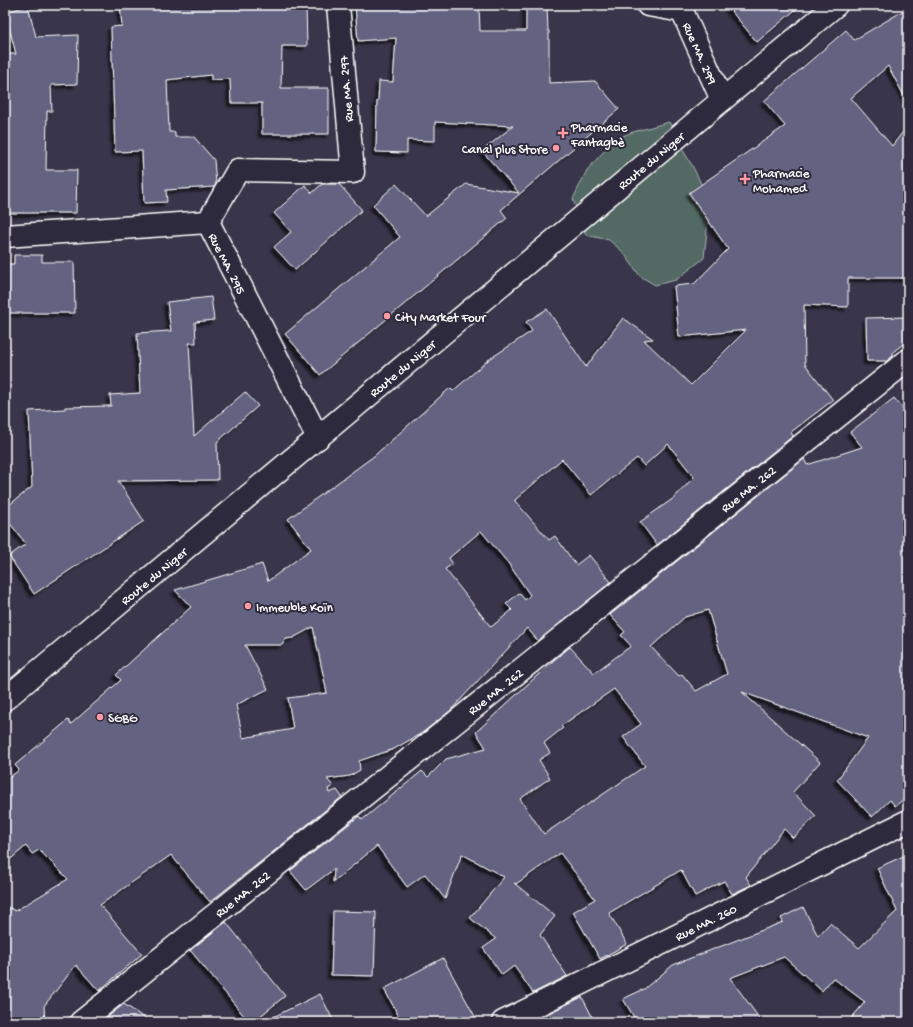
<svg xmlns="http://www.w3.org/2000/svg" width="913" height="1027" font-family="'Gochi Hand',sans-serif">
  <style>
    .green { fill: #536964; stroke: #a9b4b2 }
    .building { fill: #636280; stroke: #fff; fill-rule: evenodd; filter: url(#shadow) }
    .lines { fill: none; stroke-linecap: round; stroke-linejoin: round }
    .minor-casing { stroke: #fff; stroke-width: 25 }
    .primary-casing { stroke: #fff; stroke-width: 25 }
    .minor { stroke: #2f2a3d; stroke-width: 22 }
    .primary { stroke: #2f2a3d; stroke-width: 22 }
    .poi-dot { fill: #ff9aa2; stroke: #2f2a3d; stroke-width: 1.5 }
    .labels { text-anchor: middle; stroke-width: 4; stroke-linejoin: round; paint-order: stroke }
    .street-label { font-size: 13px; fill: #fff; stroke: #2f2a3d }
    .poi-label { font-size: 13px; fill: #fff; stroke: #2f2a3d; text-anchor: start }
  </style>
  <defs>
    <filter id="shadow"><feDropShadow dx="-3.5" dy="3.5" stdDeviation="1" flood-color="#0009"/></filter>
  </defs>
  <rect width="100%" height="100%" fill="#39354a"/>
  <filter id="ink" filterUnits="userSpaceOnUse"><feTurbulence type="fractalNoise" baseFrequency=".025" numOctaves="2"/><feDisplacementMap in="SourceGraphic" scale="8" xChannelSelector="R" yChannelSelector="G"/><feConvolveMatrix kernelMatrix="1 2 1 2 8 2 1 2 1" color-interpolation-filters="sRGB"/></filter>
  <g filter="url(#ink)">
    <path class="green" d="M669,122L683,150L694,169L710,203L704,258L676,280L655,285L640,276L623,252L609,240L586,235L573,199L587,170L615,139L633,132Z"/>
    <path class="building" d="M120,5H236L237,8L306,6L307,46H282L281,88H329V134H262V103H231L230,79L211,80V75L167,80L169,132H175V137H194L214,160L216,184L214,187L166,190L167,202L144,203L142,151L115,152L111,27L122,26Z
      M355,5H479L480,31H526V7L547,6L548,31H549V83L595,81L619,109L501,210L507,218L320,375L285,334L400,237L373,205L396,184L426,216L466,184L519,193L482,151L513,126L435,122V141L407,140V153L376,152L377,101H378L379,81L393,82L396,38L358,41Z
      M726,5H801L757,42Z
      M28,6L36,37L78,35L77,84L51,85L52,111H47L46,170H77L76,213H5V54H16L5,12Z
      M908,8V103L888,66L851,98L892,146L908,125V278H848V307L804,305L805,364L833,400L791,432L793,436L657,545L640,522L674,498L694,477L668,444L644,466L637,458L591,495L562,459L515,500V501L549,540L555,536L576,565L589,555L611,582L538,641L527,628L450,711L422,733L394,749L359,761L360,770L350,776L327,779L333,786L328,789L329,793L337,790L342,797L210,902L171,855L100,905L142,954L99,991L76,965L44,1006L45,1022H5V905L15,911L68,879L39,850L32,854L26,846L5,864V781L19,770L15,765L68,720L71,724L121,680L116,675L191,607L175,590L262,564L268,581L311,549L288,519L374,456L450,388L453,391L488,360L532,331L526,322L547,309L586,367L623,318L653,339L644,340L691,385L746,330L679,337L674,286L694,284L728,249L689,193L785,126L764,101L846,30L854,40ZM481,531L508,563L530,595L525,600L519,593L506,604L512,610L491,627L445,569L453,564L449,558ZM313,627L327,693L288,698L293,729L243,738L236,705L268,689L245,645H282L286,639L293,638Z
      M322,184H339L362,210L295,270L274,247L291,232L274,213L305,185L312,193Z
      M14,255H42V262H74L75,313H5V264H14Z
      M211,297L214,320L195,322L196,343H189L194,436L245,392L258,406L217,442L218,480L118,481L144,521L34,594L9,556L26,544L5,517V508L32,487L29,411L65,409V407L111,406L110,395L140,393L137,333L171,331L167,302Z
      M908,317V340L893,352V356L887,361H867L866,318Z
      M894,398L908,415V796L895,806L890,800L872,817L837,780L868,738L742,692L820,762L793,792L816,816L793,838L784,829L746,877L751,885L732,894L724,881L695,896L681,870L609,913L627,944L600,959L573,912L595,899L560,853L516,884L514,883L555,916L540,935L567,976L533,993L514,966L502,975L483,948L496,939L470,918L504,877L462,854L445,899L425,874L407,887L377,846L333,882L334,869L306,890L290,871L359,816L362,820L422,771L428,777L446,759L486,748L476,732L554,660L570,647L594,673L631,646L621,635L625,632L610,615L804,459L807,465L862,447L850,432ZM708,610L727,674L696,691L682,674L679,676L651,647L685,617ZM614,689L641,724L623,737L645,766L544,834L520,799L550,778L539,760L550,753L544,743L563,728L561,726Z
      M908,854V1022H848L865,1002L833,978L822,991L784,957L730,978L762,1022H637L623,999L644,989L673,965L783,922L781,918L803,907L818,936L830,923L859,948L897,911L877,868Z
      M333,911L376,912L374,976L331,975Z
      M226,922L285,996L253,1022H249L190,950Z
      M443,958L478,1022H402L384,989Z
      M320,994L334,1022H263Z
      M582,997L595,1022H552L547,1014Z
      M124,1004L150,1022H101Z"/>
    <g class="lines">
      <defs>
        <g id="minor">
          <path d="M648,5L682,11"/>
          <path id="s1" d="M681,5L682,11L722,100"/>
          <path d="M5,236L208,222"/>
          <path d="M318,438L208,222L238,170L353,172L338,5"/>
          <path id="s2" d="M81,1022L908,360"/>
          <path id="s3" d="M503,1022L908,821"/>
        </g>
        <g id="primary">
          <path id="s4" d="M5,699L836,5"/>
        </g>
      </defs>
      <use href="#minor" class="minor-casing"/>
      <use href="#primary" class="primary-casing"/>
      <use href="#minor" class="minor"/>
      <use href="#primary" class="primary"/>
    </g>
  </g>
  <g class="poi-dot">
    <path d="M561 127h4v4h4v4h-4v4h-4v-4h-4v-4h4z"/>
    <circle cx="556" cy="148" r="4"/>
    <path d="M743 173h4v4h4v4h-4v4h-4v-4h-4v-4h4z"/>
    <circle cx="387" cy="316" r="4"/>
    <circle cx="248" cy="606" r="4"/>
    <circle cx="100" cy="717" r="4"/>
  </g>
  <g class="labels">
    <g class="street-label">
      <text dy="5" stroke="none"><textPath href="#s1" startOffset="52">Rue MA. 299</textPath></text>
      <text transform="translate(345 89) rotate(-95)" y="5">Rue MA. 297</text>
      <text dy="5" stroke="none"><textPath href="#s4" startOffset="841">Route du Niger</textPath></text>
      <text transform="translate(228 263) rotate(63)" y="5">Rue MA. 295</text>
      <text dy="5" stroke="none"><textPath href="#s4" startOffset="517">Route du Niger</textPath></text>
      <text dy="5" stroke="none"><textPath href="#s2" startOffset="854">Rue MA. 262</textPath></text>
      <text dy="5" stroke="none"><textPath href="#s4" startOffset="193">Route du Niger</textPath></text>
      <text dy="5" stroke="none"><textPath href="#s2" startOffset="530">Rue MA. 262</textPath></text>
      <text dy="5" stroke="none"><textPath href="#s2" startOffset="206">Rue MA. 262</textPath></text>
      <text dy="5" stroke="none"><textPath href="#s3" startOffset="226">Rue MA. 260</textPath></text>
    </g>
    <g class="poi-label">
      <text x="571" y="131">Pharmacie<tspan x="571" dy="15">Fantagbè</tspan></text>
      <text x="548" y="153" text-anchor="end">Canal plus Store</text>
      <text x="753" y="177">Pharmacie<tspan x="753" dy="15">Mohamed</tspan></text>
      <text x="395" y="321">City Market Four</text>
      <text x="256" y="611">Immeuble Koïn</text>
      <text x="108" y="722">SGBG</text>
    </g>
  </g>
  <rect width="913" height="1027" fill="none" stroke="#2f2a3d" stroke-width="20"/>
  <rect x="10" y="10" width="893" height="1007" fill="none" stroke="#fff" stroke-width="1.5" filter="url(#ink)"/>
</svg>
